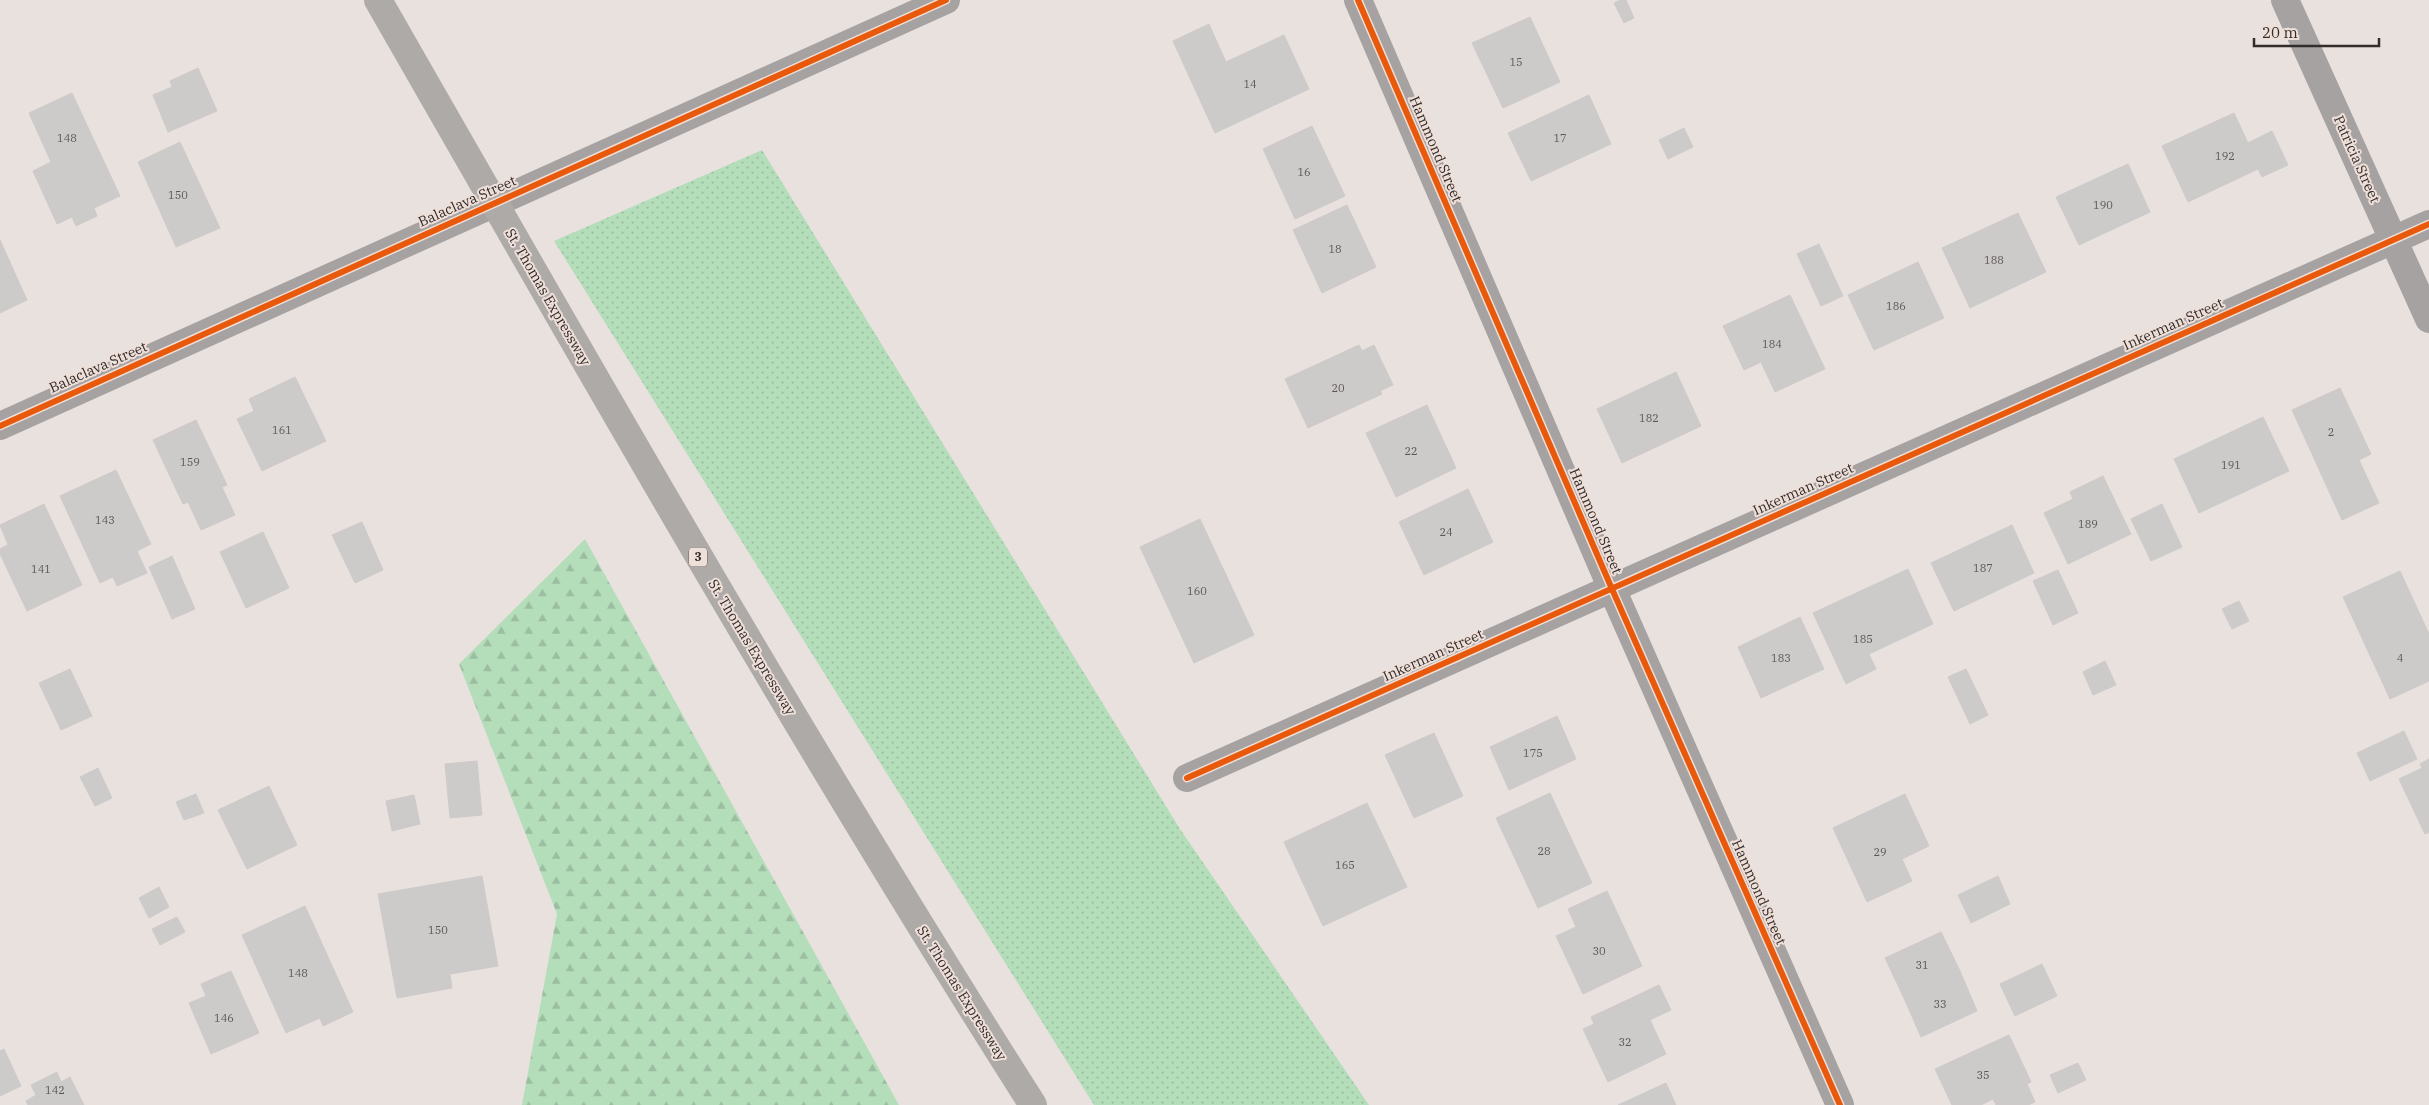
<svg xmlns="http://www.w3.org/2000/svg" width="2429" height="1105" font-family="'IBM Plex Serif',serif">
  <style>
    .grass { fill: url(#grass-dots) }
    .forest { fill: url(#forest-firs) }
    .building { fill: #cdcaca; stroke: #cecacb }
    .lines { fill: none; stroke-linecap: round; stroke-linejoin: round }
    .minor { stroke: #a6a2a2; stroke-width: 28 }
    .highway { stroke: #aeaaa8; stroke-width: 28 }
    .cycleway-casing { stroke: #eedfd9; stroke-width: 9 }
    .cycleway { stroke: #e8590c; stroke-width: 6 }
    .labels { text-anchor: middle; stroke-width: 4; stroke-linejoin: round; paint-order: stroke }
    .number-label { font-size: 11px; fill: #5c5756 }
    .shield { fill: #eedfd9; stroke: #6a625e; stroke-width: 1 }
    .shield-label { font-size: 12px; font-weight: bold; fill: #322c2a }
    .street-label { font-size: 14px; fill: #322c2a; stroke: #eedfd9 }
  </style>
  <defs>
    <pattern id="grass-dots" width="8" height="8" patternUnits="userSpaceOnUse" patternTransform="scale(1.25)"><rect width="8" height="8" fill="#b4ddba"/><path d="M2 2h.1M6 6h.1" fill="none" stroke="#9bbea0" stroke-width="1.8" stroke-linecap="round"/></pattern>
    <pattern id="forest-firs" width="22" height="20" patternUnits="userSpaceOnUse" patternTransform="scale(1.25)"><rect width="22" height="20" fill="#b4ddba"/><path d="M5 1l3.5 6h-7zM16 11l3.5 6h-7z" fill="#9bbea0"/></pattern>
  </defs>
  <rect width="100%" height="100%" fill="#e9e1de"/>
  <path class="grass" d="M762,150L1180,829L1369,1105H1094L554,241Z"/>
  <path class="forest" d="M585,539L899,1105H522L557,914L459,664Z"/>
  <path class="building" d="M1620,0H1626L1634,18L1624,23L1614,3Z
    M1530,17L1560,82L1503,108L1472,43Z
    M1209,24L1226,62L1284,35L1309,89L1215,133L1173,41Z
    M198,68L217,111L168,132L153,95L172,87L170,81Z
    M72,93L120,196L94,208L97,216L76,226L72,217L57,224L33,171L51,162L29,113Z
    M1589,95L1611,144L1531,181L1508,133Z
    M2234,113L2248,143L2272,131L2288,165L2262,177L2258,169L2188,202L2162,146Z
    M1312,126L1345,196L1295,219L1263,149Z
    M1684,128L1693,147L1668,159L1659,140Z
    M180,142L220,228L176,247L138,162Z
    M2128,164L2150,212L2079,245L2056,197Z
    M1347,205L1376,267L1322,293L1293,230Z
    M2018,213L2046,272L1970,308L1942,248Z
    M0,240L27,300L0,313Z
    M1819,244L1843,296L1821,306L1797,254Z
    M1918,262L1944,318L1874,350L1848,295Z
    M1790,295L1825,369L1775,392L1761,362L1744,370L1723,326Z
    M1359,345L1362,351L1374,345L1393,385L1380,391L1382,394L1308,428L1285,379Z
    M1676,372L1701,426L1622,463L1597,409Z
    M295,377L326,441L262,471L237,419L254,411L249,399Z
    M2340,388L2371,454L2359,460L2379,503L2342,520L2292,410Z
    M1427,405L1456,468L1396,497L1366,433Z
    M2263,417L2289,471L2199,513L2174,459Z
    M196,420L227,485L222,487L235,515L201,530L188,502L183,504L153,440Z
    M116,470L151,544L137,551L147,573L117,586L113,577L100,583L60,496Z
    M2103,476L2131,534L2068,564L2044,513L2073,499L2070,492Z
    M1468,489L1493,542L1424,575L1399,522Z
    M44,504L82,585L27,611L0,554V549L8,545L0,525Z
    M2162,504L2182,547L2151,561L2131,519Z
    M1200,519L1254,635L1194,663L1140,547Z
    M362,522L383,570L355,583L332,535Z
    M2012,525L2034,573L1954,611L1931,563Z
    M263,532L289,588L246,608L220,552Z
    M172,556L195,609L172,619L149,567Z
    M1908,569L1933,624L1869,654L1876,669L1846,684L1813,613Z
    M2058,570L2078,613L2053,625L2033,581Z
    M2400,571L2429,634V681L2390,699L2343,597Z
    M2239,601L2249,621L2232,629L2222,609Z
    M1800,617L1824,669L1761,698L1738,647Z
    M2105,661L2116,685L2093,695L2083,672Z
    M70,669L92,716L61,730L39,683Z
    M1966,669L1988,715L1970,724L1948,677Z
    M1557,716L1576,759L1509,790L1490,747Z
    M2404,731L2417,759L2370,781L2357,753Z
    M1434,733L1463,796L1414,818L1385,755Z
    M2429,759V832L2425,834L2399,779L2422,768L2420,764Z
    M477,761L482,815L450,818L445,764Z
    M98,768L112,798L95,806L80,777Z
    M269,786L297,845L247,869L218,810Z
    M1550,793L1592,883L1538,908L1496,818Z
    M196,794L204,813L184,820L176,802Z
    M1905,794L1929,846L1902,859L1912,881L1867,902L1833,828Z
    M414,795L420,824L392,831L386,801Z
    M1367,803L1407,887L1323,926L1284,842Z
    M482,876L498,966L450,974L452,988L397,998L378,894Z
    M1998,876L2010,904L1971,923L1958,895Z
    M159,887L169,907L149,918L139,898Z
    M1607,891L1642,966L1583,994L1556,936L1576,927L1568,909Z
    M305,906L353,1012L323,1026L320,1018L286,1033L242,935Z
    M177,917L185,932L160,945L152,929Z
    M1941,932L1960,971L1903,996L1885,958Z
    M2042,964L2057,996L2015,1016L2000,984Z
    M231,971L259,1033L211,1054L189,1003L206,996L201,984Z
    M1960,971L1977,1011L1921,1037L1903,996Z
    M1659,985L1671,1010L1650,1020L1666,1054L1608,1082L1583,1029L1594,1024L1591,1017Z
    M2009,1035L2031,1082L2027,1084L2035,1102L2028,1105H1996L1993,1099L1981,1105H1952L1935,1069Z
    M4,1049L21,1086L0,1096V1051Z
    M2078,1063L2086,1080L2058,1093L2050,1075Z
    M57,1072L61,1082L70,1077L84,1105H28L26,1101L36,1095L31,1085Z
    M1666,1083L1676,1105H1618Z"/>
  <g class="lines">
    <path class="minor" d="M1358,0L1612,589L1840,1105
      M2285,0L2429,319
      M0,426L946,0
      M1187,778L2429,224"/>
    <path class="highway" d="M378,0C591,372 803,744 1033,1105"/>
    <defs>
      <path id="cycleway" d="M1358,0L1612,589L1840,1105
        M0,426L946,0
        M1187,778L2429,224"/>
    </defs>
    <use href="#cycleway" class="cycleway-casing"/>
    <use href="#cycleway" class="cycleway"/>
  </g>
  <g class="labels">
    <g class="number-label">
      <text x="1516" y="66">15</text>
      <text x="1250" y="88">14</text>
      <text x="67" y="142">148</text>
      <text x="1560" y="142">17</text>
      <text x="2225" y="160">192</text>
      <text x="1304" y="176">16</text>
      <text x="178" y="199">150</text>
      <text x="2103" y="209">190</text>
      <text x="1335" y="253">18</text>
      <text x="1994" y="264">188</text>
      <text x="1896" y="310">186</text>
      <text x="1772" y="348">184</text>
      <text x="1338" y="392">20</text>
      <text x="1649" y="422">182</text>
      <text x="282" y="434">161</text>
      <text x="2331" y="436">2</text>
      <text x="1411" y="455">22</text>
      <text x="190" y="466">159</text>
      <text x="2231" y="469">191</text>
      <text x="105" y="524">143</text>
      <text x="2088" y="528">189</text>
      <text x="1446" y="536">24</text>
      <text x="1983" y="572">187</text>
      <text x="41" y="573">141</text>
      <text x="1197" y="595">160</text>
      <text x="1863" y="643">185</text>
      <text x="1781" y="662">183</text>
      <text x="2400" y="662">4</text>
      <text x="1533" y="757">175</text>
      <text x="1544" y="855">28</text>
      <text x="1880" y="856">29</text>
      <text x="1345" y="869">165</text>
      <text x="438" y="934">150</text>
      <text x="1599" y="955">30</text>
      <text x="1922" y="969">31</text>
      <text x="298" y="977">148</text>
      <text x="1940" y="1008">33</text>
      <text x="224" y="1022">146</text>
      <text x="1625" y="1046">32</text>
      <text x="1983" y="1079">35</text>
      <text x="55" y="1094">142</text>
    </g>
    <rect class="shield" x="689" y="547.5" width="18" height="19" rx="4"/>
    <g class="shield-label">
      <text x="698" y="561">3</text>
    </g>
    <g class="street-label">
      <text transform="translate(1436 149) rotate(67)" y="5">Hammond Street</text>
      <text transform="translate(2357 159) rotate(66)" y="5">Patricia Street</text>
      <text transform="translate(467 201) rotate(-24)" y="5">Balaclava Street</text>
      <text transform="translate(548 297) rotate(60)" y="5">St. Thomas Expressway</text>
      <text transform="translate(2173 324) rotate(-24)" y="5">Inkerman Street</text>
      <text transform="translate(98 367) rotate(-24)" y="5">Balaclava Street</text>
      <text transform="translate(1803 489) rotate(-24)" y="5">Inkerman Street</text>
      <text transform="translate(1596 521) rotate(67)" y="5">Hammond Street</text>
      <text transform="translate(752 647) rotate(59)" y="5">St. Thomas Expressway</text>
      <text transform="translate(1433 655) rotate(-24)" y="5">Inkerman Street</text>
      <text transform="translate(1759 892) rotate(66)" y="5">Hammond Street</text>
      <text transform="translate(962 993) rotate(58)" y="5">St. Thomas Expressway</text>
    </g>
  </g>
  <path d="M2254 38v8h125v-8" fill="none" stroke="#322c2a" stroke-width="2.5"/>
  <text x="2262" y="38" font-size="15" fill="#322c2a" stroke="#eedfd9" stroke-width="4" paint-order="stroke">20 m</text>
</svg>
